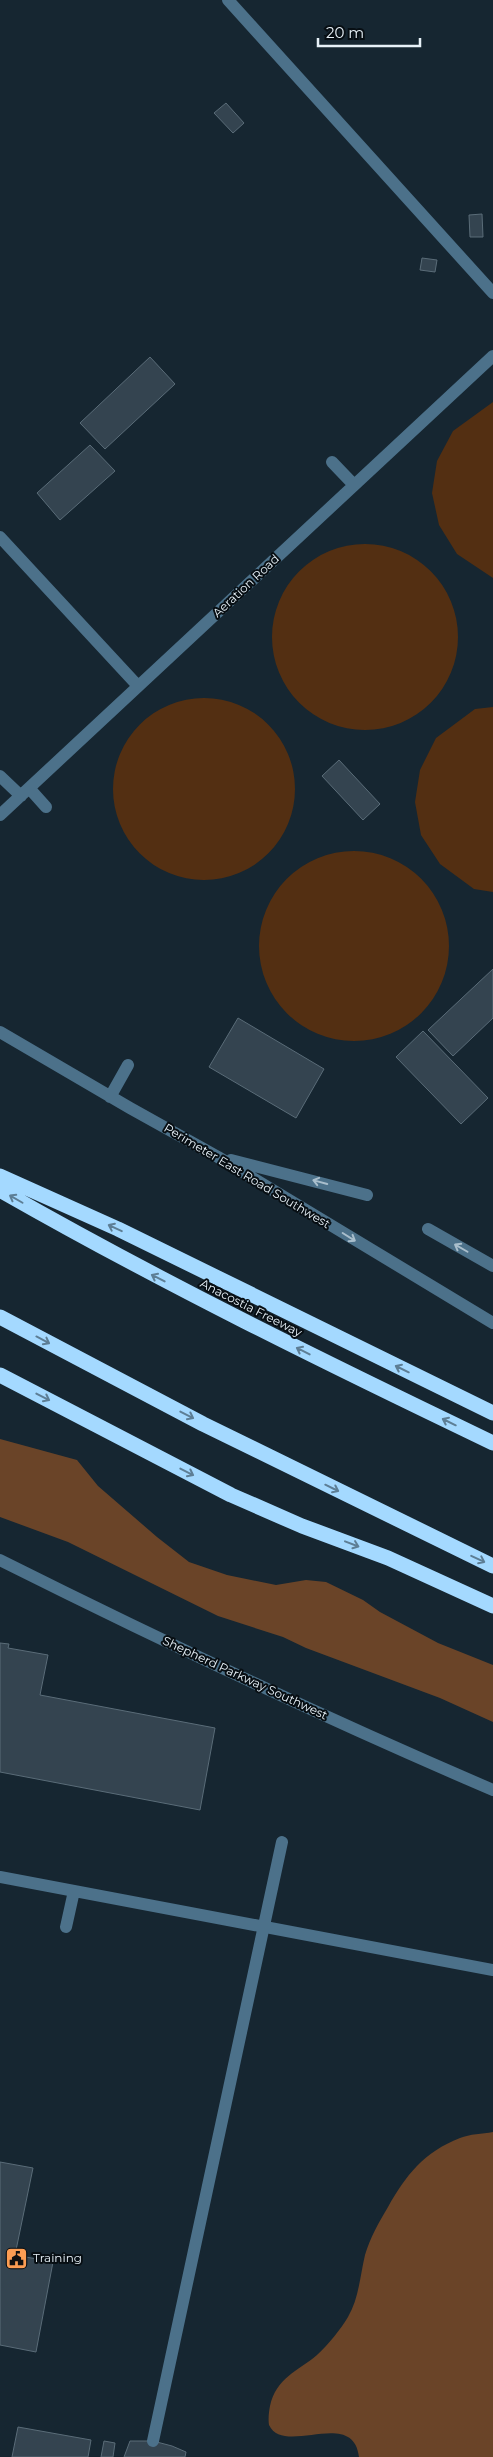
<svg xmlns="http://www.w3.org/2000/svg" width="493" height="2457" font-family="Montserrat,sans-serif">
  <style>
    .forest { fill: #6a4428 }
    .water { fill: #532f12 }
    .building { fill: #344450; stroke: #5a6c78 }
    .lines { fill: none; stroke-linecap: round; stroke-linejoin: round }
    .lane { stroke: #4c718a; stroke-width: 12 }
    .street { stroke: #4c718a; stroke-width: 12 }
    .highway { stroke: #a4d9ff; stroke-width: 15 }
    .oneway { stroke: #a9becc }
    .oneway2 { stroke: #5d7e95 }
    .labels { text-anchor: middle; stroke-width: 4; stroke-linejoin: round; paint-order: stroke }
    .street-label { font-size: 12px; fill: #e7f1f8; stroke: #070e13 }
    .poi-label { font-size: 12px; fill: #e7f1f8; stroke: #070e13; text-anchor: start }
  </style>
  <rect width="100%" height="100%" fill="#162631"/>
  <path class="forest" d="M0,1439L77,1460L98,1486L157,1537L189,1562L227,1575L276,1585L306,1580L326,1582L363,1600L380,1612L438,1643L493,1665V1722L440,1698L306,1648L283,1637L218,1616L68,1542L0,1517Z
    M493,2132V2457H359C353,2407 284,2457 269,2425C268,2419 269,2411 270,2406C276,2378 298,2371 317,2355C329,2344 340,2330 348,2317C359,2298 360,2276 365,2255C370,2238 379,2222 388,2207C406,2175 424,2152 460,2138C470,2134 482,2134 493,2132Z"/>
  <path class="water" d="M493,402V578L457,554L439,525L432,493L437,461L453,431Z
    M272 637a93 93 0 1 1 186 0a93 93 0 1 1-186 0Z
    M113 789a91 91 0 1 1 182 0a91 91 0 1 1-182 0Z
    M493,707V892L474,889L440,864L421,835L415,802L420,770L436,738L475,709Z
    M259 946a95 95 0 1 1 190 0a95 95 0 1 1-190 0Z"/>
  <path class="building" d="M226,103L244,123L233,133L214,113Z
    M482,214L483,237H470L469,215Z
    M422,258L437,260L435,272L420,270Z
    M150,357L175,384L105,449L80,423Z
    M90,445L115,471L60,520L37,493Z
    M339,760L380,804L363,820L322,776Z
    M493,969V1018L453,1056L428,1030Z
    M238,1018L324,1069L296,1118L209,1067Z
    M423,1031L488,1098L461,1124L396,1057Z
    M0,1643L9,1644L8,1648L48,1655L40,1695L215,1728L200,1810L0,1772Z
    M0,2162L33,2168L15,2255L53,2262L36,2352L0,2345Z
    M18,2427L91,2440L88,2457H12Z
    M104,2441L115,2443L113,2457H101Z
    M130,2441H153L172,2446L186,2452L185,2457H124Z"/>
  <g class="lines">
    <path class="lane" d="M228,0L493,293
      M332,462L354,485
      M0,537L138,686
      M0,776L21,796
      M29,788L46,807
      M0,815L493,356
      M0,1032L130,1108L218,1157L493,1323
      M110,1097L128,1065
      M231,1160L367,1195
      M428,1229L493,1266
      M0,1877L493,1970
      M66,1927L74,1891
      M153,2441L282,1842"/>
    <path class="street" d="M0,1560C162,1641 327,1719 493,1790"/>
    <path class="highway" d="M0,1176L118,1229L493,1413
      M0,1190C161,1282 326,1363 493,1443
      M0,1317L203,1424L493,1566
      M0,1375L231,1495L302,1526L388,1558L493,1606"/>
  </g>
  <defs><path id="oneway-shaft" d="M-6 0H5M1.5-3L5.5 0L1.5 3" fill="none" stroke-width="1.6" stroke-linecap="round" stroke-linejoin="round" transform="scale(1.25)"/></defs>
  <g class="oneway">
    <use href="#oneway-shaft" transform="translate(320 1182) rotate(-165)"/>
    <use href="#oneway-shaft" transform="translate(349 1237) rotate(32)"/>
    <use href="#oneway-shaft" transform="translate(461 1248) rotate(-150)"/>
  </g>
  <g class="oneway2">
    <use href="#oneway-shaft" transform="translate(16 1199) rotate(-150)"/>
    <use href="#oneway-shaft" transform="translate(115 1228) rotate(-155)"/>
    <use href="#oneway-shaft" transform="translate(158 1278) rotate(-153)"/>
    <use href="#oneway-shaft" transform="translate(43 1340) rotate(28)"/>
    <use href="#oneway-shaft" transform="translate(303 1351) rotate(-153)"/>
    <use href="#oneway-shaft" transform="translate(402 1369) rotate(-154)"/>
    <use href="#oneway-shaft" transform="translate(43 1397) rotate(27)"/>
    <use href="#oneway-shaft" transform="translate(187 1415) rotate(27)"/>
    <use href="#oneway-shaft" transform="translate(449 1422) rotate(-154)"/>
    <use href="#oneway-shaft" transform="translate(187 1472) rotate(27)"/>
    <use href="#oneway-shaft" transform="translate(332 1488) rotate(26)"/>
    <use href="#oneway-shaft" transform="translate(352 1544) rotate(21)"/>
    <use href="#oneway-shaft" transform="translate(478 1559) rotate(25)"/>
  </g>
  <defs>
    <symbol id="civic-square" viewBox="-11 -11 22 22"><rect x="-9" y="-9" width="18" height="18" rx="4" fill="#fc9d53" stroke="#070e13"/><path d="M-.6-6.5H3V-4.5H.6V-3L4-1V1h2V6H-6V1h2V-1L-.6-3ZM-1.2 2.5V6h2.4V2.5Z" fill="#111"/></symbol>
  </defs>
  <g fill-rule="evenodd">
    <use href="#civic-square" x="4" y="2246" width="25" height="25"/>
  </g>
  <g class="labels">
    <g class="street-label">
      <text transform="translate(246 586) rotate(-43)" y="4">Aeration Road</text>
      <text transform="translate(247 1176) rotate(31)" y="4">Perimeter East Road Southwest</text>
      <text transform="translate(251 1308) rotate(27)" y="4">Anacostia Freeway</text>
      <text transform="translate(245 1678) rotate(25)" y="4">Shepherd Parkway Southwest</text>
    </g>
    <g class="poi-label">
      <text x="33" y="2262">Training</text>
    </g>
  </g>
  <path d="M318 38v8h102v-8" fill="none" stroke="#e7f1f8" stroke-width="2.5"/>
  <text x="326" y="38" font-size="15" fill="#e7f1f8" stroke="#070e13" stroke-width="4" paint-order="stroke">20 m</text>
</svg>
